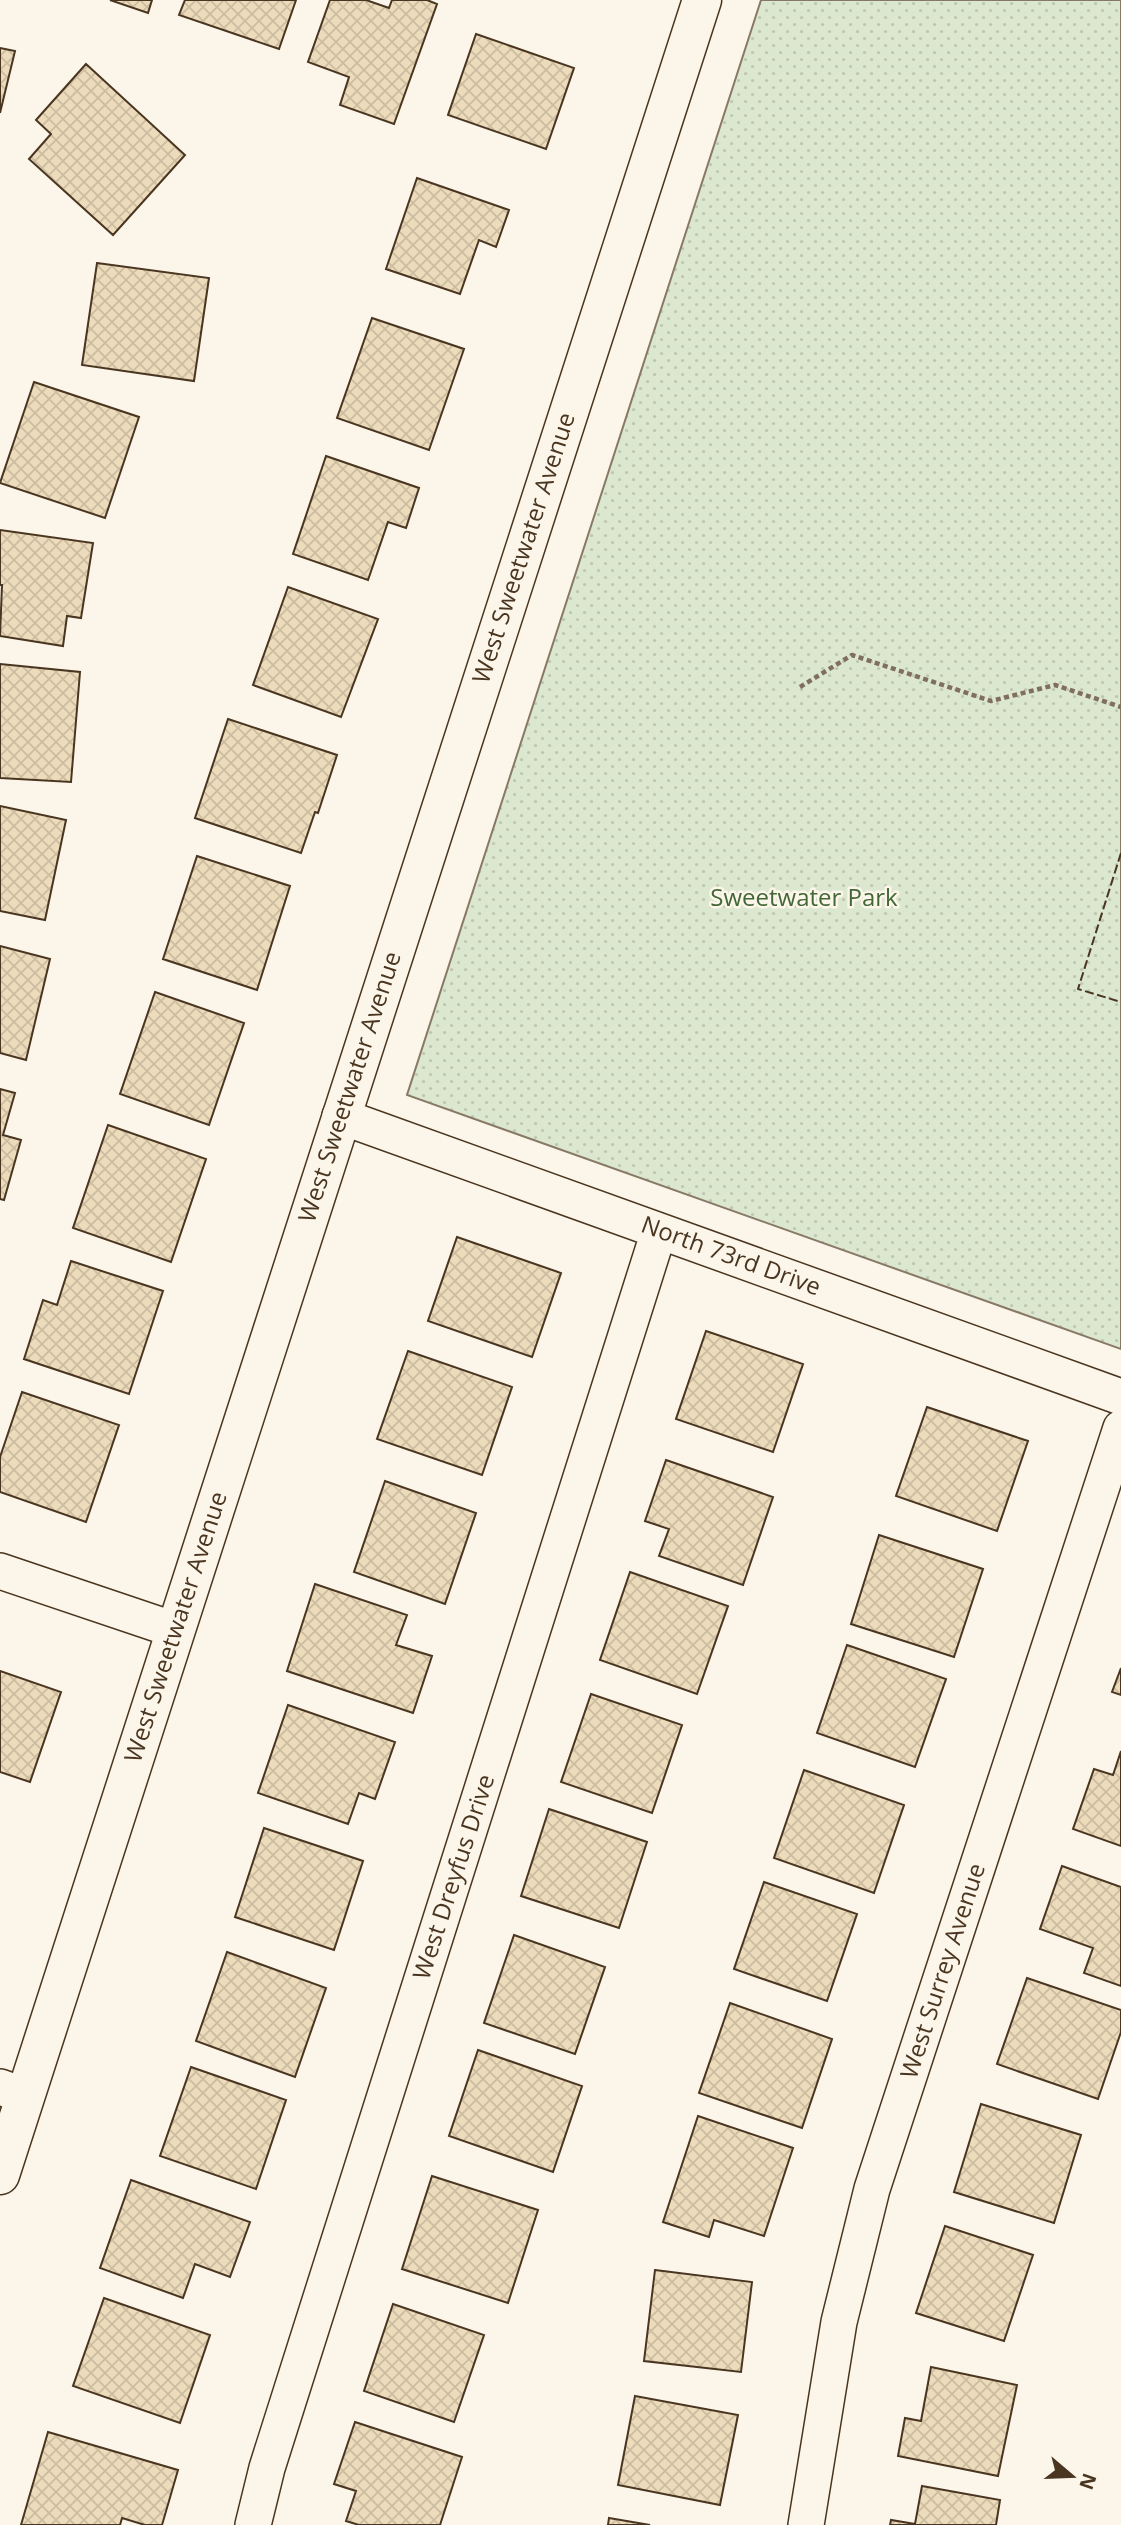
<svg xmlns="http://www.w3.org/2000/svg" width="1121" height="2525" font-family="'Open Sans',sans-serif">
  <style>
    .park { fill: url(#park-dots); stroke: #887966; stroke-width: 2 }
    .building { fill: url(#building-cross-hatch); stroke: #4a3520; stroke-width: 2 }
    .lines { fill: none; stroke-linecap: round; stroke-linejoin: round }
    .minor-casing { stroke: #4a3520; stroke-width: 38 }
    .tertiary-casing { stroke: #4a3520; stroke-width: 41 }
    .path { stroke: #7f6f5c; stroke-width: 4.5; stroke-dasharray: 5 3.5; stroke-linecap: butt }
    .minor { stroke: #fbf6e9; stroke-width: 35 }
    .tertiary { stroke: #fbf6e9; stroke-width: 38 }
    .fence { stroke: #4a3520; stroke-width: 2; stroke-dasharray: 9 3.5; stroke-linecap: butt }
    .labels { text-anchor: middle; stroke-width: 5; stroke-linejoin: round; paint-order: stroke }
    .street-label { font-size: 24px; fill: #4a3520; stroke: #fbf6e9 }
    .park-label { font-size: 24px; fill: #436837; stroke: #fbf6e9 }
  </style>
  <defs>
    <pattern id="park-dots" width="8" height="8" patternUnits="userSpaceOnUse" patternTransform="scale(1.75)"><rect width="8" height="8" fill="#dce7d0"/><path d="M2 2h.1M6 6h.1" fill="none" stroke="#bec7b2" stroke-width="1.8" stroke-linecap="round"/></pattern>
    <pattern id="building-cross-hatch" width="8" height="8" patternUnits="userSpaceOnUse" patternTransform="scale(1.75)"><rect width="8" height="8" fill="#ecdcbc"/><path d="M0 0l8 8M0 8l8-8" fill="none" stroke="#ccbda1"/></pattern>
  </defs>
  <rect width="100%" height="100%" fill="#fbf6e9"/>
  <path class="park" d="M761,0H1121V1349L407,1095Z"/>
  <path class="building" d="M110,0H152L148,13Z
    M185,0H296L279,49L179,15Z
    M330,0H366L389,8L392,0H427L437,4L394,124L340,105L349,77L308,62Z
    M476,34L574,68L546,149L448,115Z
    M0,48L15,51L0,113Z
    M86,64L185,155L113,235L29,159L51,134L36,120Z
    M417,178L509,210L496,247L479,240L460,294L386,269Z
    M97,263L209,278L194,381L82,365Z
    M372,318L464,349L429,450L337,418Z
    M34,382L139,417L105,518L0,483Z
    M326,456L419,488L406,528L388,522L368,580L293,554Z
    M0,530L93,543L81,618L67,616L63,646L0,636L2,585H0Z
    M288,587L378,619L341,717L253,685Z
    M0,664L80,672L71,782L0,778Z
    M228,719L337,755L318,813L315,812L301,853L195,818Z
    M0,806L66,820L45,920L0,911Z
    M197,856L290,886L257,990L163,959Z
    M0,946L50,959L26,1060L0,1053Z
    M155,992L244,1023L209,1125L120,1094Z
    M0,1089L15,1093L3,1135L21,1140L4,1200L0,1199Z
    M108,1125L206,1159L171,1262L73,1228Z
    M457,1237L561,1273L532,1357L428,1321Z
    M71,1261L163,1291L129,1394L24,1359L43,1300L57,1305Z
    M706,1331L803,1364L773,1452L676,1419Z
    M408,1351L512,1387L482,1475L377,1439Z
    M22,1392L119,1425L86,1522L0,1492V1457Z
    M927,1407L1028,1441L997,1531L896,1496Z
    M666,1460L773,1497L743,1585L659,1556L669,1529L645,1521Z
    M385,1481L476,1513L445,1604L354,1572Z
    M879,1535L983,1569L954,1657L851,1624Z
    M630,1572L728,1606L697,1694L600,1660Z
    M315,1584L407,1615L396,1645L432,1656L413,1713L287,1671Z
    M847,1645L946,1679L915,1767L817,1733Z
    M1121,1668V1695L1112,1692Z
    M0,1671L61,1692L30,1782L0,1772Z
    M591,1694L682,1725L652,1813L561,1782Z
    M288,1705L395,1742L375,1799L359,1793L348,1824L258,1793Z
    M1121,1751V1846L1073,1829L1094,1769L1113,1775Z
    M804,1770L904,1805L874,1893L774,1858Z
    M549,1809L647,1842L619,1928L521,1896Z
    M264,1828L363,1861L334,1950L235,1917Z
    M1062,1866L1121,1887V1986L1084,1973L1093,1948L1040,1929Z
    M764,1882L857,1914L827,2001L734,1969Z
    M514,1935L605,1967L575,2054L484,2023Z
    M227,1952L326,1988L295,2077L196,2041Z
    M1027,1978L1121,2010V2032L1098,2099L997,2064Z
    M730,2003L832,2039L802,2128L699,2093Z
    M478,2050L582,2086L553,2172L449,2136Z
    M191,2067L286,2100L256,2189L160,2156Z
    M981,2104L1081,2135L1054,2223L954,2192Z
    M698,2116L793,2148L764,2236L714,2220L709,2237L663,2222Z
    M432,2176L538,2210L508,2303L402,2269Z
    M131,2180L250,2222L230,2277L195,2264L183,2298L100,2268Z
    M945,2226L1033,2255L1004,2341L916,2313Z
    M655,2270L752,2282L741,2372L644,2361Z
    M104,2298L210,2335L180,2423L73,2386Z
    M393,2304L484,2335L454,2422L364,2391Z
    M931,2367L1017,2385L998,2476L898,2456L905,2418L921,2421Z
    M635,2396L738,2415L720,2505L618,2485Z
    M355,2422L462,2457L440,2525H359L346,2521L356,2491L334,2484Z
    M48,2432L178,2470L162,2525H145L122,2518L120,2525H21Z
    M922,2486L1000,2500L996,2525H890L891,2520L915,2524Z
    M609,2518L650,2525H608Z"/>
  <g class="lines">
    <defs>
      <path id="minor" d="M340,1116L1121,1397
        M0,1571L175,1630
        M0,2087L25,2096
        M253,2525L267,2468L659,1231
        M806,2525L839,2322L872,2189L1121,1428"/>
      <path id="tertiary" d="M0,2175L702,0"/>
    </defs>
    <use href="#minor" class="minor-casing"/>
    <use href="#tertiary" class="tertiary-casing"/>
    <path class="path" d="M800,687L852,655L991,701L1055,685L1121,707"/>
    <use href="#minor" class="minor"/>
    <use href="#tertiary" class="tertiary"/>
    <path class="fence" d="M1121,853L1078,989L1121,1002"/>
  </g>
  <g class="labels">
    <g class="street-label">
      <text transform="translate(524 548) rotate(-72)" y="8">West Sweetwater Avenue</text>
      <text transform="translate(350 1087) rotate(-72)" y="8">West Sweetwater Avenue</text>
      <text transform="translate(731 1256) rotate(20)" y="8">North 73rd Drive</text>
      <text transform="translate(176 1627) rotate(-72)" y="8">West Sweetwater Avenue</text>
      <text transform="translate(454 1877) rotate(-72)" y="8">West Dreyfus Drive</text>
      <text transform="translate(943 1971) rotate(-72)" y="8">West Surrey Avenue</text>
    </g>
    <g class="park-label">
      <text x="804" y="906">Sweetwater Park</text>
    </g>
  </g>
  <g transform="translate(1072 2476) rotate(109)" stroke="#fbf6e9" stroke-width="5" paint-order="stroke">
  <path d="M0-5L12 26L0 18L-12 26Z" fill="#4a3520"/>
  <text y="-10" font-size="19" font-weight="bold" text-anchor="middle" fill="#4a3520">N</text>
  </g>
</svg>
